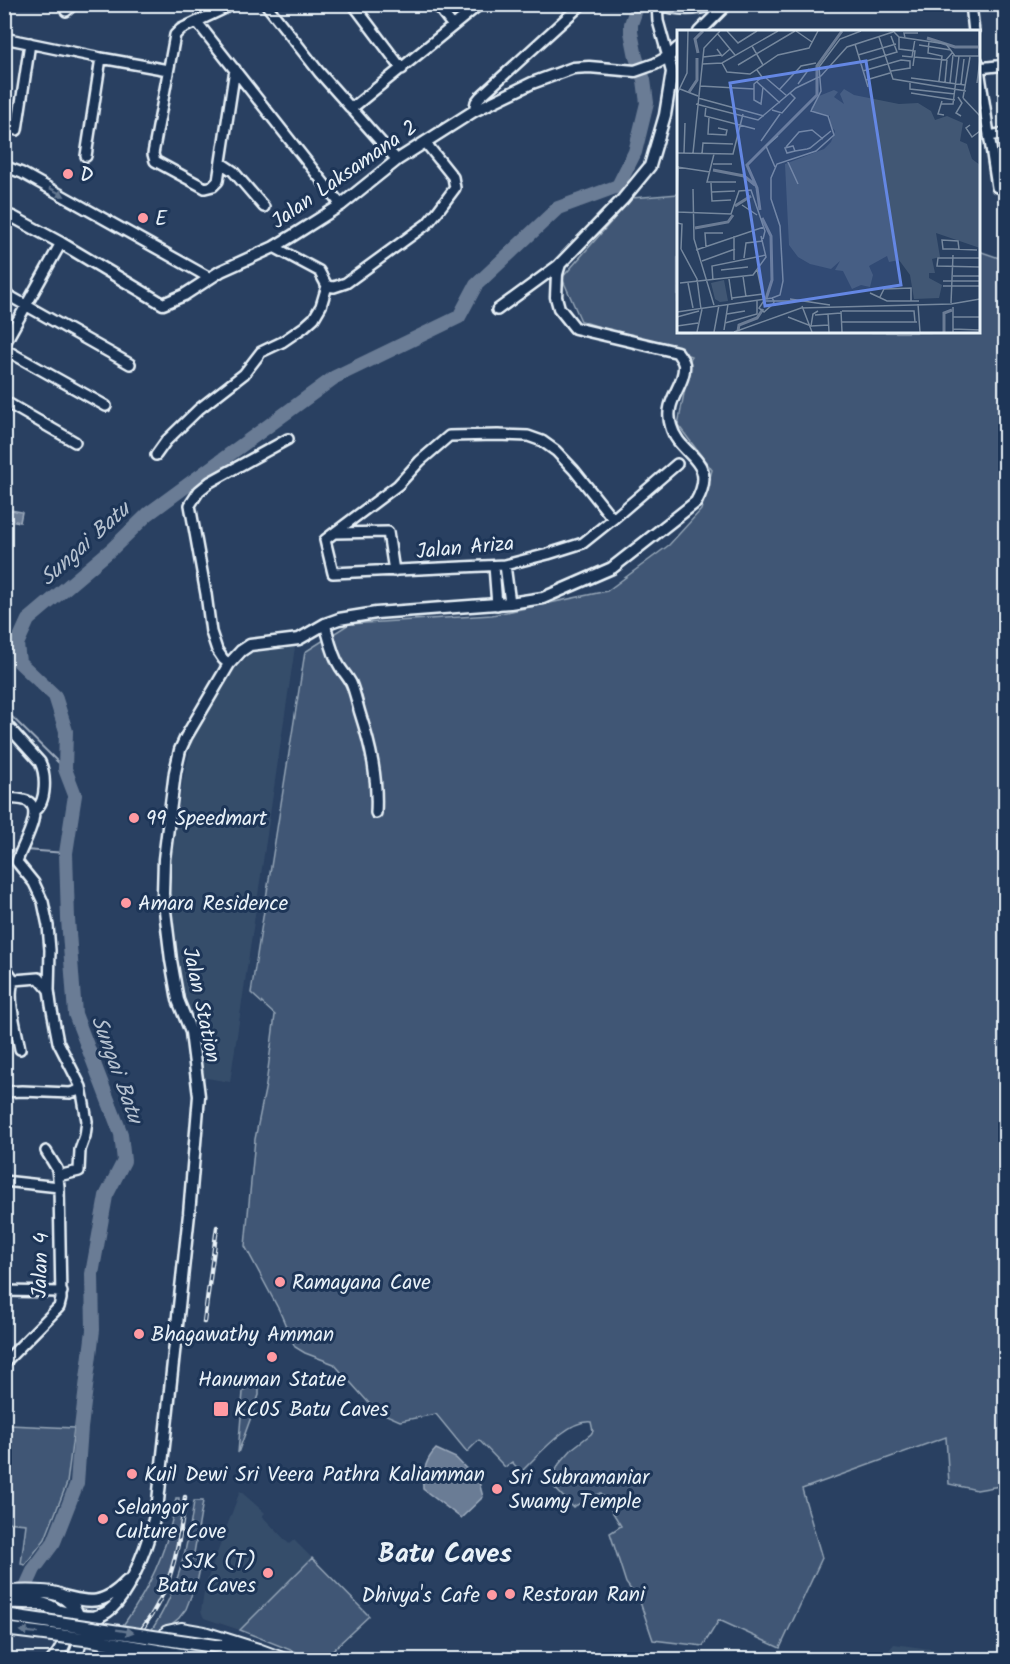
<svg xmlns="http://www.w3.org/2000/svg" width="1010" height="1664" font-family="Kalam,sans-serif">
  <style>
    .built { fill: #364d6b }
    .green { fill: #415774; stroke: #94a4b6; stroke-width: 1.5 }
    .water { fill: #6b7c95; stroke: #9dabbd; stroke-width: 1.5 }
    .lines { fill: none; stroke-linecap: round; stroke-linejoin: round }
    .stream { stroke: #9dabbd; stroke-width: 2 }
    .river { stroke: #6b7c95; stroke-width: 14 }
    .minor-casing { stroke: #e8f1f8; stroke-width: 14 }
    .tertiary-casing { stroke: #e8f1f8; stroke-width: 15 }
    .secondary-casing { stroke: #e8f1f8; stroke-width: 16 }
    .minor { stroke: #1d3557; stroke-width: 9 }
    .tertiary { stroke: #1d3557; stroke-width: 10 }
    .secondary { stroke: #1d3557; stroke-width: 12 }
    .rail-casing { stroke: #e8f1f8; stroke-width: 4.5 }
    .rail { stroke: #1d3557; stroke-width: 2; stroke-dasharray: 7; stroke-linecap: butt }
    .secondary-bridge-casing { stroke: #e8f1f8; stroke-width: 16; stroke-linecap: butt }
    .secondary-bridge { stroke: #1d3557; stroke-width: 12 }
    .oneway { fill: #64778f }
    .poi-dot { fill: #ff9aa2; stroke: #1d3557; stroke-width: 2 }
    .labels { text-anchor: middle; stroke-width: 6; stroke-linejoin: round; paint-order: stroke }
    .poi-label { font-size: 21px; fill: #e8f1f8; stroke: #1d3557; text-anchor: start }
    .street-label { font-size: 21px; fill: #e8f1f8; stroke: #1d3557 }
    .water-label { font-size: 22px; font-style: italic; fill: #b6c2d0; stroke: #1d3557 }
    .district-label { font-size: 27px; font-weight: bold; fill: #e8f1f8; stroke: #1d3557 }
    .inset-river { fill: none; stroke: #6b7c95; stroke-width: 3 }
    .inset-road { fill: none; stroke: #75879d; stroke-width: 1.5 }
    .view { fill: #6487e3; fill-opacity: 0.15; stroke: #6487e3; stroke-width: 3 }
    .inset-edge { fill: none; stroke: #e8f1f8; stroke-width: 3 }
  </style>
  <rect width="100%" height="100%" fill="#294061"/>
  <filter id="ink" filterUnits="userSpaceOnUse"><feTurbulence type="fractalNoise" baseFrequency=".0167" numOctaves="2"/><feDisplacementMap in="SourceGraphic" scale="12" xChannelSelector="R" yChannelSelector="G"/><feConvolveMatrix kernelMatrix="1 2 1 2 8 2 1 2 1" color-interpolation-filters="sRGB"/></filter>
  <g filter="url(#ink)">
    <path class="built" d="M295,647L230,1082L201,1077L183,993L169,895L172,855L183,779L193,737L233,670L253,652Z
      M240,1491L265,1513L262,1516L289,1544L294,1540L369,1616L323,1659L313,1660L240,1630L204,1618L201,1611L205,1586Z
      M894,1644L1001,1659H882Z"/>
    <path class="green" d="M678,194V332H978L979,251L1005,260V1485L977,1490L949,1484L946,1437L802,1489L822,1558L780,1648L719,1620L703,1646L653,1640L640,1602L626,1583L610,1533L621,1526L601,1493L573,1507L550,1483L559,1464L573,1448L591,1434L593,1431L591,1422C568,1419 538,1456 521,1472L512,1462L505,1467L479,1440L467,1452L436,1414L400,1421L375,1410L334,1364L305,1353L295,1347L279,1310L245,1246L255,1139L266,1085L275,1015L251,993L305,652L349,624L492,615L607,591L669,545L701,510L712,470L678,425L691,356L581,321L562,278L632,198Z
      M252,1383L259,1387V1395L238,1453L243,1392L248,1385Z
      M9,1425L74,1428L67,1483L45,1539L25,1565L21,1564L26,1524L5,1522Z
      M176,1498H179V1502L184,1503C176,1569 164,1612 113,1659L93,1660C99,1654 105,1649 110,1643C116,1636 121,1628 126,1621C152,1584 170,1543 176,1498Z
      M194,1501H203L193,1559L201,1563L198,1578L186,1609L179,1618L168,1627L157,1659L128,1660C172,1612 186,1563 194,1501Z
      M312,1558L369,1616L323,1659H313L240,1630Z"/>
    <path class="water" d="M5,509L22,512L20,522L5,519Z
      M436,1449L456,1458L479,1482L483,1497L461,1518L423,1489C422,1473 425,1460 436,1449Z"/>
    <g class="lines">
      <path class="stream" d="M4,709L65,769
        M25,850L66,853
        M4,859L13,850H19"/>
      <path class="river" d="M4,1635L34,1569L54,1542L77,1483L81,1428L93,1330L92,1274L106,1196L124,1161L121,1134L75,1014L68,919L66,853L75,795L65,769L66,731L55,696L19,662L17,644L28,620L113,548L148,514L335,377L459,317L476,285L558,208L618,186L635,152L647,103L644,80L636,57L631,32V24L638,4"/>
      <defs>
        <path id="minor" d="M234,4L181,29L175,35L153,154L155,161L205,188L213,186L218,181L235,69
          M353,4L402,69
          M436,4L453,26
          M657,4C677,11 697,11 716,4
          M657,4L658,21L668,57
          M971,4L974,32
          M971,6L985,4
          M268,7L319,72L397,160
          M66,11L74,4
          M197,22L341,205
          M4,38L101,58L168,70
          M978,62L997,187
          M979,68L1006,65
          M351,109L480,4
          M474,111L476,102L480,97L582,4
          M17,130L30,43
          M989,136L1006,133
          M86,156L101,58
          M221,163L233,171L264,207
          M4,166L22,173L210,278
          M274,247L319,271L327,286L334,287L346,283L427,224L437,212L455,188L453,177L425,142
          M4,293L130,364
          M497,310L560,264
          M4,345L61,243
          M4,349L106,406
          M4,401L75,442
          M156,455L166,441L199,409L244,374L261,352L282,342L304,327L314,318L321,306L327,286
          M334,533L398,485L420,461L449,436L498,435L528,436L542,441L556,451L574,470L613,519
          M505,565L510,603
          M494,566L497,605
          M394,571L388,532L334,533L325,540L333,573L505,565L548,554L583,543L613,519L677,464
          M325,624C329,638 332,655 340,667C344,673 348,677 351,683C355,692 357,703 360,713C371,747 378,778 376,813
          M229,664L223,659L217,650L211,632L206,594L190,505L199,491L210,482L288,439
          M4,722L40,762C46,774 47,802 35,810
          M4,798C12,799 23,798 29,802C44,813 20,848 17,862L34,883L43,902L48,926L50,950L49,990L51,1005L58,1042L81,1087L87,1121L85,1136L80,1150L79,1171L58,1176
          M4,966L14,980L39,978L49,990
          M14,980C6,995 17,1032 20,1049
          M4,1092L22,1091L70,1093L77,1091L81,1087
          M4,1181L59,1187
          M4,1291L62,1292
          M4,1363L59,1307L61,1299L59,1187L57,1169L46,1151"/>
        <path id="tertiary" d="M699,32L727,4
          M4,214L13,217L61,243L163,304L184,295L221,271L274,247L292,236L341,205L397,160L474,111L532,83L573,68L589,67L635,71L655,64L668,57L678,48
          M60,1595C91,1603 103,1606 127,1581
          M57,1610C70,1613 85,1619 98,1616C128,1610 154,1528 158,1501L189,1214L199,1096L191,1032L178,1000L171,960L163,894L164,859L175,772L180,750L186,737L229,664L241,651L250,645L299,639L325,624L339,619L376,613L510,603L543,598L612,568L696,502C720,459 679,457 671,426C663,400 686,386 684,364C683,360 680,356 677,352L575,328L559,308L556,297L557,274L560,264L623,199L650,166L665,115L672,72L668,57
          M221,1647L251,1660"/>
        <path id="secondary" d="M4,1592C19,1592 43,1590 57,1594C82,1603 87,1641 72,1660
          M4,1602C27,1601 64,1600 66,1630C67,1641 61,1651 53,1660
          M80,1631L90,1621L99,1616
          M169,1660C163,1650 162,1642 167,1632L181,1629L204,1633L258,1650L285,1660"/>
      </defs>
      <use href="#minor" class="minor-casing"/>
      <use href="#tertiary" class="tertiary-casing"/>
      <use href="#secondary" class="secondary-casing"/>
      <use href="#minor" class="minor"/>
      <use href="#tertiary" class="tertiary"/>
      <use href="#secondary" class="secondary"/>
      <defs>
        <path id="rail" d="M204,1322L217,1227
          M114,1660C165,1613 178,1564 185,1497"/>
      </defs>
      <use href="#rail" class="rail-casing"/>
      <use href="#rail" class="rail"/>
      <defs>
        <path id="secondary-bridge" d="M4,1615L221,1647
          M4,1629L92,1640L211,1660"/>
      </defs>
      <use href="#secondary-bridge" class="secondary-bridge-casing"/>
      <use href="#secondary-bridge" class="secondary-bridge"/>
    </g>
    <defs><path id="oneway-solid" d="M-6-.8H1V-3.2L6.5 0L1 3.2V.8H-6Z" transform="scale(1.5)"/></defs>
    <g class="oneway">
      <use href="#oneway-solid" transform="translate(57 192) rotate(29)"/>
      <use href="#oneway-solid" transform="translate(125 1631) rotate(9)"/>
      <use href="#oneway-solid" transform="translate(29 1632) rotate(-173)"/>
    </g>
  </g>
  <g class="poi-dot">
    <circle cx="68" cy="174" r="6"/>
    <circle cx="143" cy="218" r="6"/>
    <circle cx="134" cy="818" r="6"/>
    <circle cx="126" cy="903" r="6"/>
    <circle cx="280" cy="1282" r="6"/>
    <circle cx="139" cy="1334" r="6"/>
    <circle cx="272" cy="1357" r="6"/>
    <rect x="213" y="1401" width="16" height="16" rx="3"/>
    <circle cx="132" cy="1474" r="6"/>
    <circle cx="497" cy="1489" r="6"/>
    <circle cx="103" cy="1519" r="6"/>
    <circle cx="268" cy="1573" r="6"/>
    <circle cx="510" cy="1594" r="6"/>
    <circle cx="492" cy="1595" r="6"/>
  </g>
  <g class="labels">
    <g class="poi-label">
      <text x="80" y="181">D</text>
      <text x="155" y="225">E</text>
      <text x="146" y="825">99 Speedmart</text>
      <text x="138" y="910">Amara Residence</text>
      <text x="292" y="1289">Ramayana Cave</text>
      <text x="151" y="1341">Bhagawathy Amman</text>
      <text x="272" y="1386" text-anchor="middle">Hanuman Statue</text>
      <text x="234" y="1416">KC05 Batu Caves</text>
      <text x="144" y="1481">Kuil Dewi Sri Veera Pathra Kaliamman</text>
      <text x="509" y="1484">Sri Subramaniar<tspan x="509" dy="24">Swamy Temple</tspan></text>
      <text x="115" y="1514">Selangor<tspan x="115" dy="24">Culture Cove</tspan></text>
      <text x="256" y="1568" text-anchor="end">SJK (T)<tspan x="256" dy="24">Batu Caves</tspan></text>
      <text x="522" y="1601">Restoran Rani</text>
      <text x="480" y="1602" text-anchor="end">Dhivya's Cafe</text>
    </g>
    <g class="street-label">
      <text transform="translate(344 174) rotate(-35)" y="7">Jalan Laksamana 2</text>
      <text transform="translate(465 547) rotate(-5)" y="7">Jalan Ariza</text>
      <text transform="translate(202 1005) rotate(78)" y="7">Jalan Station</text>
      <text transform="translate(40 1265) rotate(-88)" y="7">Jalan 4</text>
    </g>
    <g class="water-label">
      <text transform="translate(84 543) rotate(-42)" y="8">Sungai Batu</text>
      <text transform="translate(118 1069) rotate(70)" y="8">Sungai Batu</text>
    </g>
    <g class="district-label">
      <text x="445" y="1562">Batu Caves</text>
    </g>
  </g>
  <g transform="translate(677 30)">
    <rect width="303" height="303" fill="#294061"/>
    <path d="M167,59L177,65L222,74L241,73L254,81L258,90L270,86L286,93L283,111L290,114L295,129L303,135V218L259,203L263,227L255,229L258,243H252V248L265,255L262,268L237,269L233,245L222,230L212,232L210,226L192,236L196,245L193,257L184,255L175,259L166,241L158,240L163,231L154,239L133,234L121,227L112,215L108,134L147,119L154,112L158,101L153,95V86L138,83L134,78L142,66L157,60L161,62L157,67L167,74L163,64ZM47,250L51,271L43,272L38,269L34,253Z" fill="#415774"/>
    <path class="inset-river" d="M250,8L278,17H301M21,23L18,9L26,1M12,62L20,50V28M36,140L67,146L78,155M58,176L74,166M83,180L80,158L70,135L140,65V36L165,1M85,188L94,206L95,250L89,269M18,198L51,192L56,185M61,301L62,295L80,288L86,279M267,302V283L275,280"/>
    <path class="inset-road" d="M50,1L61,13L80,1M119,1L135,12M216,1L222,7L269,14L278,26H303M302,1V26M40,3L58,25M202,7L216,49L289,61M222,7V19L238,21L236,36M228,8L227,3H241M252,11L251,23L265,26L262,51M178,14L191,57M242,15L274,20M75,16L86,35M40,19L45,26L53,19M181,25L219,14M225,26L235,27L238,9M26,27L44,25M237,27L269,30L275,23M45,33L50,42L73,44L101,25L132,18L141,1M183,33L220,22L214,6M25,34L45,33L101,1M61,35L118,1M80,40L85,47L77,54V70L84,74L86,57M186,41L224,30L233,31V38L214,41M89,48L110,66M234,48L288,55M189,50L213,43M80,52L103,73M268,52L270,30M233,53V59L278,64M273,53L276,25M300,53L303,29M121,54L132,39M284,54L287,29M23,56L77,59M3,59L21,66M102,60L124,36L139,33M234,63L278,70M0,64L10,43L11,1M281,67L285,73L279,83L284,86M21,68L87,86M286,68L293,27M286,68L303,86M265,71L261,84L267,85M19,74L81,90L119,58L144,46L170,17L216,2M264,74H276L282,26M29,76L28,86L78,99M95,80L105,83L118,68L113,63M32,87L31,104L49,105L50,100L41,98M293,95L289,98L295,107L303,101M84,111L103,84M109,117L122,102L135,100L146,109M118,121L116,116L108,118L110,123L118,121L130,119L133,118L154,101M0,123L56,124L66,84M7,123L8,93M16,123L27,18L43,1M25,124L26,113L56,114M37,124L30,152H59M110,130L121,154M36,134H55M0,137L33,142M98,137L89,116L101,106M34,153L35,171L54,170M16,159L17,209L37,275M35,162L58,161M65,175L80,185M0,182L54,184L62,161L74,160L88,201L86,209M0,182L1,136M0,193L5,194L4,219M29,217L28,203H46M4,219L20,249L24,279M282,219L281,211L265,210L266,219H276L300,220M19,220L87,197M67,228L69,213L86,211M303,228H261L260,236L303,237M57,230V206M25,231L58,219M80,239L86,267M44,240L71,237M66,246L69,267M276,246H303M52,249L55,270M36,251L35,236L89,225M266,251H303M3,253L76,245L89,227L84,206M11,253L16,278M266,256H303M193,263L210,271H242M203,267L207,259L234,258V271M55,268L86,264M95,268L103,265L106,251L103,196L94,169V148L100,134L139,121L157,105L151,86L134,81L144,61L142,37L163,9L184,1M113,269L153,275M274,273L276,225M241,274L243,302M125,276L135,302M164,281L165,302M165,281H237L238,292M0,282L95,268L97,271V272L96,274L87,282L82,278L86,272L88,271H118M50,284L68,281M151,284L152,302M138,285L164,283M0,287L22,281M111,287L134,296L136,284L141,281M276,287H303M164,292H240M48,293L80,284V271M0,296L21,293M134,296L152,295M276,299L303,300M47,300L51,274M20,302L25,279M37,302L42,275M57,302L124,278L274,274L303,269M276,302V277"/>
    <path class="view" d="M189,31L224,255L88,276L53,53Z"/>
    <rect width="303" height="303" class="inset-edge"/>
  </g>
  <rect width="1010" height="1664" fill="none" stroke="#1d3557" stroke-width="24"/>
  <rect x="12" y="12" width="986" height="1640" fill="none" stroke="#e8f1f8" stroke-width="2" filter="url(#ink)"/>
</svg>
